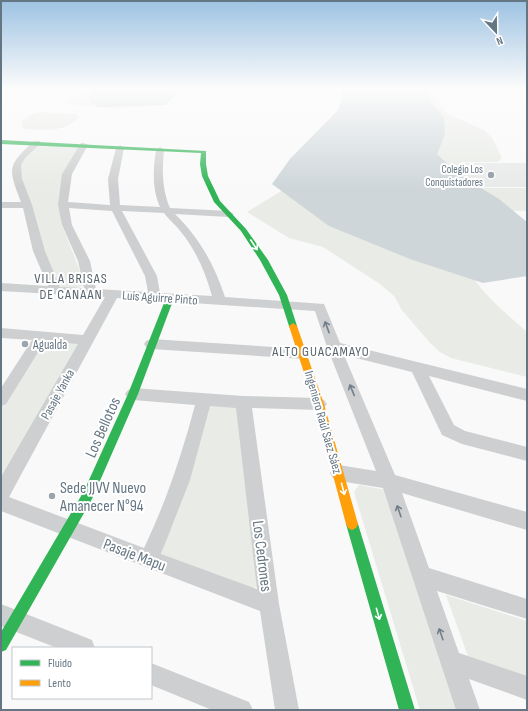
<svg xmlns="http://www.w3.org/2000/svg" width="528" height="711" font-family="'Sofia Sans Condensed',sans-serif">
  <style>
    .built { fill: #e8e9e9 }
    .green { fill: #e8ebe6 }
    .water { fill: #ced6d9 }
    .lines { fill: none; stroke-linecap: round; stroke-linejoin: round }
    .street { fill: #cecfd0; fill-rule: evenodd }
    .fast { fill: #30b455; fill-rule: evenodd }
    .slow { fill: #ff9f0a; fill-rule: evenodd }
    .oneway { stroke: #fff }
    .oneway2 { stroke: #707f8b }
    .poi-dot { fill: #99a4ac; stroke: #fff; stroke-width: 1.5 }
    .labels { text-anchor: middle; stroke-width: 4; stroke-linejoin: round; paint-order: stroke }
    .far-poi-label { font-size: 11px; fill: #657683; stroke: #fff; text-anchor: end }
    .street-label { font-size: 13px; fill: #657683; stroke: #fff }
    .poi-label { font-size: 13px; fill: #657683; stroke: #fff; text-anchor: start }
    .neighbourhood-label { font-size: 14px; letter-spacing: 1px; fill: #57646e; stroke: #fff }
    .near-street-label { font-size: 16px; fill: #657683; stroke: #fff }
    .near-poi-label { font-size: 16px; fill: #657683; stroke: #fff; text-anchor: start }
  </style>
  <rect width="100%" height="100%" fill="#f9f9f9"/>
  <path class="built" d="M453,163H527V187H459Z"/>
  <path class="green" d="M84,89H173L175,93V97C149,113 95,107 66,104L64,102L79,95Z
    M358,89H430L445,111L455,117L484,130L492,138L502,158L498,162H462C455,172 454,176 457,188H527V211L488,210L467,267C481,294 505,312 527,332V377L451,358L440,352L431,344L401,309L395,297L380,284L323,247L289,238L247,212L288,187Z
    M40,112L75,114L79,117C66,133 44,130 25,129L22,127V121L32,114Z
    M39,145L79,147L59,205L62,226L77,263L84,285C77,289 65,290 59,285L44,249L20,177C18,158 26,156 39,145Z
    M42,340L79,343L1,484V405Z
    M208,405L240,406L263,583L250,590L161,556Z
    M359,485L386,490L460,710H420L354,492Z
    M446,595L527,621V681L470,662Z"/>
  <path class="water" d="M97,89H177V93L166,105L98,107L88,100Z
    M343,89H424L432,104L444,117L445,134L437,154L458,174L499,199L527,222V276L483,283L410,259L329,226L272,184L290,159L338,110L341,100Z"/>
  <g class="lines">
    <path class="street" d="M34,141H40L41,143L25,158L21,165L22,179L32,205L45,251L60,287L84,288L78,261L62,225L58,205L62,174L81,143H84L88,145L72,174L68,202L110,205L108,179L116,148L120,145L124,148L118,179L120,205L160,207C152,189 153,169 156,150L160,147L164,150C162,169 162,190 170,208L229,211L234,214L229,217L175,214C199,237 215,266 225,297L324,304L340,343L527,389V401L429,376L454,425L465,431L527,447V461L462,444L442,435L412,372L344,355L395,475L527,512V530L402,493L429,568L527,599V619L437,591L459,653L527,676V700L469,679L480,710H456L383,488L339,481L333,478L330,473L333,468L339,465L376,471L327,347L315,311L117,298L9,497L144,548C166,502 182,454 195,405L133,400L128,398L125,394L128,390L133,388L243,396L319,398L324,400L327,404L324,408L319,410L252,408L279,604L299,710H275L260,611L1,511V477L78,344L45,341L6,404L1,406V388L32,340L1,338V328L83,335L105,297L1,291V283L48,286L33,251L23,208H1V202H21C8,168 7,166 34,141ZM69,208L112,211L145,276L148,292L96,289L90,261L72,225ZM122,211L164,213C169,220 176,225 181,232C196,250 206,274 212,296L160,293L157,276ZM210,406L236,408L257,589L161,554L190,480Z
      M151,339L304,349L309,350L311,354L309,358L304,359L151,349L146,347L144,344L146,341Z
      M1,604L92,640L95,648H57L1,626Z
      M151,663L249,702L253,710H212L151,685Z"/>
    <path class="fast" d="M1,140L206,151V164L208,176L220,201L246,229L268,260L287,295L297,326L296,328H290L289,326L279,295L260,260L241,231L214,202L202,176L200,164L201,153L1,144Z
      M170,295L174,298L138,394L92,499L6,650L1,652V632L84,491L128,394L166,298Z
      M352,518L356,520L358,524L415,710H399L346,524L348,520Z"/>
    <path class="slow" d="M293,323L297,326L324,404L358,524L356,528L352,530L348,528L346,524L314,404L289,326Z"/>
  </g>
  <defs><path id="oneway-shaft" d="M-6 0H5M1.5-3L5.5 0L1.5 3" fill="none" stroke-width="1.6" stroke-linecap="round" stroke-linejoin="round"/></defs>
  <g class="oneway">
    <use href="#oneway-shaft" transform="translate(254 245) rotate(57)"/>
    <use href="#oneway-shaft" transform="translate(343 489) rotate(76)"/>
    <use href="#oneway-shaft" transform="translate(378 614) rotate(74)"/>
  </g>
  <g class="oneway2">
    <use href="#oneway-shaft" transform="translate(327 327) rotate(-110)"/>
    <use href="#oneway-shaft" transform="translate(352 390) rotate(-112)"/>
    <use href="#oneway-shaft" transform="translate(399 511) rotate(-109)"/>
    <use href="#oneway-shaft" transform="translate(441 634) rotate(-109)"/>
  </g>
  <linearGradient id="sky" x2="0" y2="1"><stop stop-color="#9dc2e2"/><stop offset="0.47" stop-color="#fcfcfc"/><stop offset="1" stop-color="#fcfcfc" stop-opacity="0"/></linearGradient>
  <rect width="528" height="188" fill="url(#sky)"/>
  <g class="poi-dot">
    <circle cx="491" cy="175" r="4"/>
    <circle cx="25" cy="344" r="4"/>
    <circle cx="52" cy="496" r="4"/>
  </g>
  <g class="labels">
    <g class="far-poi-label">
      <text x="483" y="173">Colegio Los<tspan x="483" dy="13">Conquistadores</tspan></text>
    </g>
    <g class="street-label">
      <text transform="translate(160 297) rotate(4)" y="5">Luis Aguirre Pinto</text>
      <text transform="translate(57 394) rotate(-61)" y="5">Pasaje Yanka</text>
      <text transform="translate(324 422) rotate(74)" y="5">Ingeniero Raúl Sáez Sáez</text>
    </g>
    <g class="poi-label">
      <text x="33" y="349">Agualda</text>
    </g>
    <g class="neighbourhood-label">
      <text x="71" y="283">VILLA BRISAS<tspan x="71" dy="16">DE CANAAN</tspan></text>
      <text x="321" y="356">ALTO GUACAMAYO</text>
    </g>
    <g class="near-street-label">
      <text transform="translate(102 427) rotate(-66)" y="6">Los Bellotos</text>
      <text transform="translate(135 554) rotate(21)" y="6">Pasaje Mapu</text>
      <text transform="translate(263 556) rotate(83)" y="6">Los Cedrones</text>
    </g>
    <g class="near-poi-label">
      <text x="60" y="493">Sede JJVV Nuevo<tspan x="60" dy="18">Amanecer N°94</tspan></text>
    </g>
  </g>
  <rect width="528" height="711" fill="none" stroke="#657683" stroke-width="4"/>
  <rect x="12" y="647" width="140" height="52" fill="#ffffff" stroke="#c1c8cd"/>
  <rect x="20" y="660" width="20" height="6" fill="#30b455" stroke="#c1c8cd"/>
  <text x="48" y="667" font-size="12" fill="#657683">Fluido</text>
  <rect x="20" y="680" width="20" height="6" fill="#ff9f0a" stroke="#c1c8cd"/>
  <text x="48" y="687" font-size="12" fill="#657683">Lento</text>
  <g transform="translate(496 32) rotate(158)" stroke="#ffffff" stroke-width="3" paint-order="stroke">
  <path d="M0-3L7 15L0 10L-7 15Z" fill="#657683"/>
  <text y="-6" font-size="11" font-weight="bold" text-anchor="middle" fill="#657683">N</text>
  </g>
</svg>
